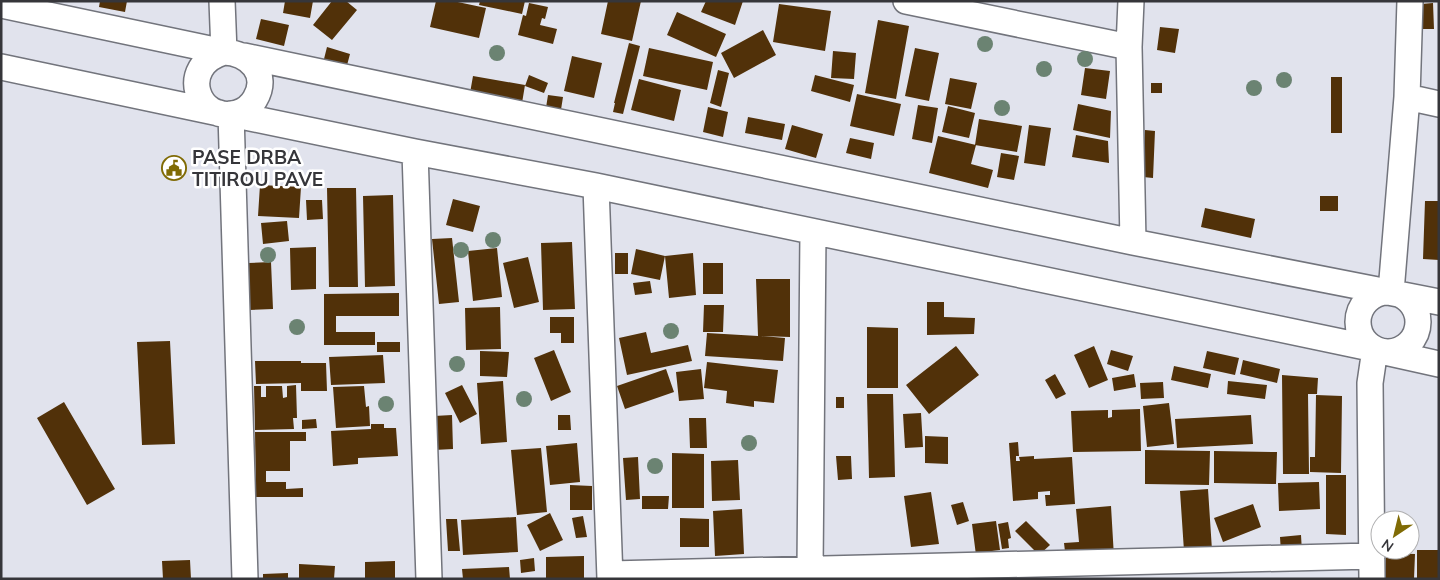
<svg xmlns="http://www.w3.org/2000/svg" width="1440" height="580" font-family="Mulish,sans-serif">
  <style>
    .building { fill: #513109 }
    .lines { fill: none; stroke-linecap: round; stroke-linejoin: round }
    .minor-casing { stroke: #72747c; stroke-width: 28 }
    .minor { stroke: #fff; stroke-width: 25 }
    .tree { fill: #6b8372 }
    .labels { text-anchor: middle; stroke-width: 5; stroke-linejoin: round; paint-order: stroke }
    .poi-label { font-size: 19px; font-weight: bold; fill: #36363a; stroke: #fff; text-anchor: start }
  </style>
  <rect width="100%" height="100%" fill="#e1e3ed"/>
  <path class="building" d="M100,1H127L125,12L99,7Z
    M285,1H313L310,18L283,13Z
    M332,1H346L357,10L332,40L313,25Z
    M436,1H453L486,8L479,38L430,27Z
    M480,1H525L522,14L479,5Z
    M608,1H641L632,41L601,34Z
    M706,1H743L735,25L701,12Z
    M529,3L548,7L545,19L542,18L540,25L557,29L553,44L518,35L523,15L526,16Z
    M1433,3L1434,29H1422L1421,4Z
    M779,4L831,11L825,51L773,42Z
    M677,12L726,34L716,57L667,35Z
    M261,19L289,25L284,46L256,39Z
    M878,20L909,26L896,99L865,93Z
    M1160,27L1179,29L1175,53L1157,50Z
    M763,30L776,55L734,78L721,53Z
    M629,43L640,46L623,114L613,112L615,103H614Z
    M327,47L350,54L346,69L323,63Z
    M649,48L713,62L707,90L643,76Z
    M915,48L939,53L929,101L905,96Z
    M833,51L856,53L854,79L831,78Z
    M572,56L602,63L594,98L564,91Z
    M1085,68L1110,71L1106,99L1081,95Z
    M718,70L729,73L721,107L710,103Z
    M529,75L548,83L544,93L525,86Z
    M815,75L854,85L850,102L811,91Z
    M473,76L525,85L522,103L470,93Z
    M1331,77H1342V133H1331Z
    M950,78L977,83L971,109L945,104Z
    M639,79L681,90L674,121L631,110Z
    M1151,83H1162V93H1151Z
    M857,94L901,104L894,136L850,126Z
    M548,95L563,97L560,116L545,114Z
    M1078,104L1111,111L1110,138L1073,130Z
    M918,105L938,108L932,143L912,139Z
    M948,106L975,113L969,138L942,132Z
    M708,107L728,112L723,137L703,132Z
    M748,117L785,124L782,140L745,133Z
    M979,119L1022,126L1017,152L975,145Z
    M792,125L823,134L816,158L785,149Z
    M1029,125L1051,128L1045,166L1024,163Z
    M1145,130L1155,131L1153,178L1143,177Z
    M1076,135L1108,141L1109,163L1072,157Z
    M938,136L976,145L971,164L993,170L988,188L929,173Z
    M850,138L874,143L871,159L846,153Z
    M1001,153L1019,156L1014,180L997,177Z
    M260,185L301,187L299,218L258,216Z
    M327,188H356L358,287H329Z
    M393,195L395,286L365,287L363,196Z
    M1320,196H1338V211H1320Z
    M453,199L480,206L473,232L446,225Z
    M306,200H322L323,219L307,220Z
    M1425,201H1439V260L1423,259Z
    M1205,208L1255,219L1251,238L1201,227Z
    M287,221L289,241L263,244L261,223Z
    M452,238L459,302L439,304L432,239Z
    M572,242L575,309L543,310L541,243Z
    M316,247V289L291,290L290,248Z
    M497,248L502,297L473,301L468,251Z
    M636,249L665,256L660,280L631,274Z
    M615,253H628V274H615Z
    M693,253L696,295L669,298L665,256Z
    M528,257L539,302L514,308L503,263Z
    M271,262L273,309L249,310L248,263Z
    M703,263H723V294H703Z
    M756,279H790V337L761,336L785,338L783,361L705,356L707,333L758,336Z
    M650,281L652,293L635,295L633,283Z
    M399,293V316H336V332H375V345H324V294Z
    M927,302H944V317L975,318L974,334L927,335Z
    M704,305H724L723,332H703Z
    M500,307L501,349L466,350L465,308Z
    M550,317H574V343H561V333H550Z
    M867,327L898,328V388H867Z
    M646,332L651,353L688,345L692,361L627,375L619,338Z
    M170,341L175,444L142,445L137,342Z
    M377,342H400V352H377Z
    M956,346L979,375L929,414L906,385Z
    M1094,346L1108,380L1089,388L1074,355Z
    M554,350L571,392L551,401L534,358Z
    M1111,350L1133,356L1128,371L1107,364Z
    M480,351L509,352L507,377L480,376Z
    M1207,351L1239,358L1235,375L1203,368Z
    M383,355L385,383L331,385L329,357Z
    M1243,360L1280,369L1277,383L1240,374Z
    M255,361H301V363H326L327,391H301V383L256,384Z
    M707,362L778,370L774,403L754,401V407L726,403L727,391L704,388Z
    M1174,366L1211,374L1208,388L1171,380Z
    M666,369L674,392L625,409L617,386Z
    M701,369L704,399L679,401L676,372Z
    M1055,374L1066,394L1056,399L1045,380Z
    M1134,374L1136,387L1114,391L1112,378Z
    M1282,375L1318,378L1317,394H1308L1309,474H1283Z
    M503,381L507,442L481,444L477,383Z
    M1228,381L1267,385L1265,399L1227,394Z
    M1163,382L1164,398L1141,399L1140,383Z
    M296,385L297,418H293L294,429L255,430L254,386H261V397H266V386H282L283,398L287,397V386Z
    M462,385L477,414L460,423L445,393Z
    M364,386L366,407L369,406L370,426L336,428L333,387Z
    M867,394H893L895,477L869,478Z
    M1316,395L1342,396L1341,473L1310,472V457H1315Z
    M836,397H844V408H836Z
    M64,402L115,489L87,505L37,418Z
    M1169,403L1174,444L1147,447L1143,406Z
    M1140,409L1141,451L1073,452L1071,411L1108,410V418L1112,417V410Z
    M921,413L923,447L905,448L903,414Z
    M452,415L453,449L434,450V416Z
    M558,415H570L571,430H558Z
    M1251,415L1253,444L1177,448L1175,419Z
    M689,418H706L707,448H690Z
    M316,419L317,428L302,429V420Z
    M371,424H384V428H396L398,456L358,458V464L333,466L331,431L371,429Z
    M255,432H306V441H290V471H266V482H286V489L303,488V497H256Z
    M925,436L948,437V464L925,463Z
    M1018,442L1019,456H1016V461H1020L1019,457L1034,456V459L1072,457L1075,504L1046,506L1045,495H1050V491L1038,492V499L1013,501L1009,443Z
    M577,443L580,482L550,485L546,446Z
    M541,448L547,512L517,515L511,450Z
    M1145,450L1210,451L1209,485L1145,484Z
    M1214,451L1277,452L1276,484L1214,483Z
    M672,453L704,454V508H672Z
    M836,456H851L852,479L838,480Z
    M638,457L640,499L626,500L623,458Z
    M738,460L740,500L712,501L711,461Z
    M1326,475H1346V535L1326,534Z
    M1319,482L1320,509L1279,511L1278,483Z
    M570,485L592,486V510H570Z
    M1208,489L1212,550L1184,551L1180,491Z
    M931,492L939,544L911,547L904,496Z
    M642,496H669L668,509H642Z
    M963,502L969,521L957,525L951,505Z
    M1253,504L1261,527L1223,542L1214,518Z
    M1111,506L1114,557L1066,560L1064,543L1079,542L1076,509Z
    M742,509L744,554L715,556L713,511Z
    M550,513L563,540L540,551L527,525Z
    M583,516L587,537L576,538L572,518Z
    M516,517L518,552L463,555L461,520Z
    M680,518L709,519V547H680Z
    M446,519H457L460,551H448Z
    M996,521L1000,550L992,551L993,555L977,563L972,524Z
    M1026,521L1050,545L1039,555L1015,531Z
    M1008,522L1011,538L1008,539L1009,548L1002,549L998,524Z
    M1301,535L1302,552L1281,553L1280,537Z
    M1417,550H1439V579H1417Z
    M1386,553L1415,554L1414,579H1385Z
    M584,556V579H546V557Z
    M534,558L535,571L521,573L520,560Z
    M190,560L191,579H163L162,561Z
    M395,561V579H365V562Z
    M299,564L335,566L334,579L299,578Z
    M509,567L510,579H463L462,569Z
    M288,573V579H263V574Z"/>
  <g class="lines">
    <defs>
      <path id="minor" d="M222,1L224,52
        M906,1L1129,47
        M1131,1L1129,47L1133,242
        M1,5L224,52C249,53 270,74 255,99C251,106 244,111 237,113C197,124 177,66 224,52
        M244,56L1133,242L1439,302
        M1,67L219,113
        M1407,97L1439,104
        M415,152L429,579
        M596,186L610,579
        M1391,292L1407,97L1410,1
        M1358 322a30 30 0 1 1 60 0a30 30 0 1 1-60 0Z
        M1385,352L1439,364
        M810,569L813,232
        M610,574L1372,556
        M245,579L231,114L415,152L596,186L1375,349L1370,383L1372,579"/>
    </defs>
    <use href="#minor" class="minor-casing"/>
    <use href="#minor" class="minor"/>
  </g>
  <g class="tree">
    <circle cx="985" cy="44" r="8"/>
    <circle cx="497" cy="53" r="8"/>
    <circle cx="1085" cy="59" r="8"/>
    <circle cx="1044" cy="69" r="8"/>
    <circle cx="1284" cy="80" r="8"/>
    <circle cx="1254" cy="88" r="8"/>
    <circle cx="1002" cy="108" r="8"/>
    <circle cx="493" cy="240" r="8"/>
    <circle cx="461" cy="250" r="8"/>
    <circle cx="268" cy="255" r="8"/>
    <circle cx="297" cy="327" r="8"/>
    <circle cx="671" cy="331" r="8"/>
    <circle cx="457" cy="364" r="8"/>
    <circle cx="524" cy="399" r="8"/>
    <circle cx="386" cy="404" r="8"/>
    <circle cx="749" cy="443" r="8"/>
    <circle cx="655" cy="466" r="8"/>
  </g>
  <defs>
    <symbol id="civic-ring" viewBox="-11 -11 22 22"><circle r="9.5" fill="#fff" stroke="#806b05" stroke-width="1.5"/><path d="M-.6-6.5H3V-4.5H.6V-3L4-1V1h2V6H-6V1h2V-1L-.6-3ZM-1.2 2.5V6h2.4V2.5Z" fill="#806b05"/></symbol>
  </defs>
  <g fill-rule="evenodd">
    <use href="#civic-ring" x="160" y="154" width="28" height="28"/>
  </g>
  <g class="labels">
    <g class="poi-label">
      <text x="192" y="164">PASE DRBA<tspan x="192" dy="22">TITIROU PAVE</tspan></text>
    </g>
  </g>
  <rect width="1440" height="580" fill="none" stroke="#36363a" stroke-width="5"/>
  <g transform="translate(1395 535) rotate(215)"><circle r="24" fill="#ffffff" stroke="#afafb0"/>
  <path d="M0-4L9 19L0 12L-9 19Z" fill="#806b05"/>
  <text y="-8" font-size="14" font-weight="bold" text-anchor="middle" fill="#36363a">N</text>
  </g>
</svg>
